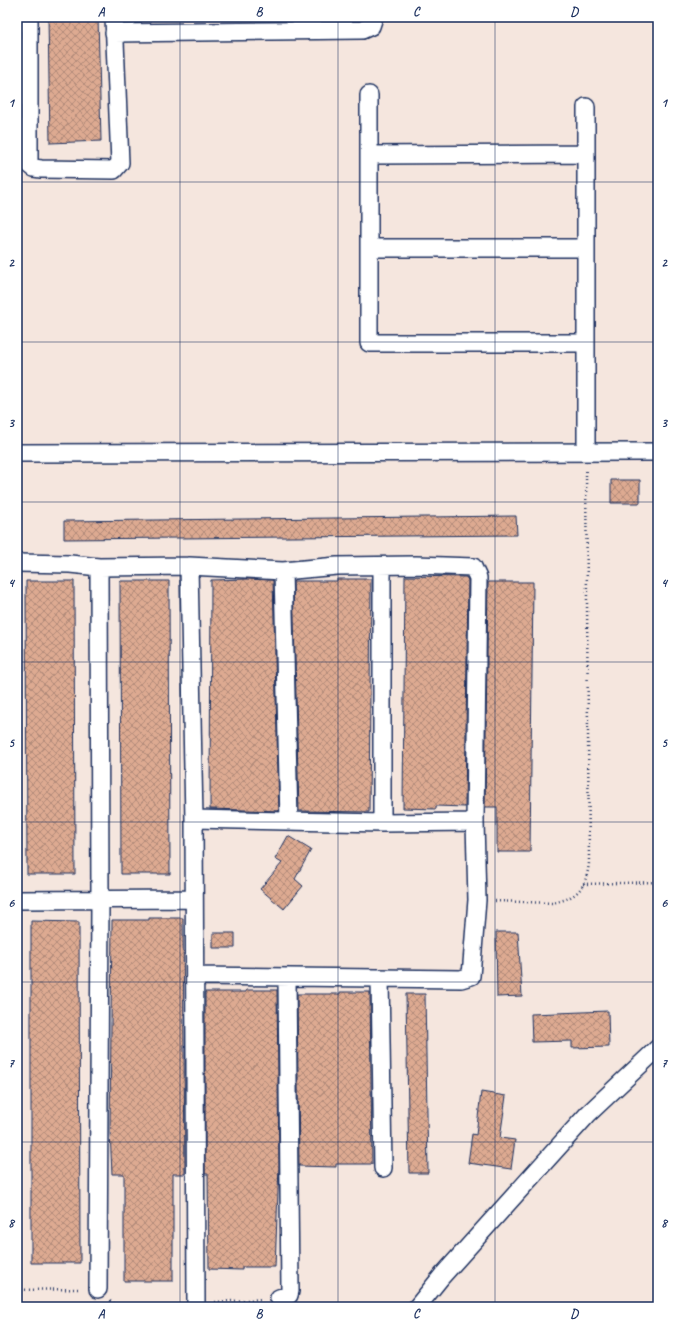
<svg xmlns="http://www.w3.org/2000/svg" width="675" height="1324" font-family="Caveat,sans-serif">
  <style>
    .building { fill: url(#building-cross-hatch); stroke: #1b2f5e }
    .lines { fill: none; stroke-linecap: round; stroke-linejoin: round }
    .minor-casing { stroke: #1b2f5e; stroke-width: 20 }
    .path { stroke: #1b2f5e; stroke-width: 2.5; stroke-dasharray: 1 3; stroke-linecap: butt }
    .minor { stroke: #fff; stroke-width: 17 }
    .grid { fill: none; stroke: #1b2f5e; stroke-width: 1; stroke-opacity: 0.55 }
    .neatline { fill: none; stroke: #1b2f5e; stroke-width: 1.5 }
    .grid-label { font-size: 13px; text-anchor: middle; font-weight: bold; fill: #1b2f5e }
  </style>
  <defs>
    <pattern id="building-cross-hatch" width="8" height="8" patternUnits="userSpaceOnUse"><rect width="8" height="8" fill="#ddaa91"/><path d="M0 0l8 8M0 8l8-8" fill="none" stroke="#b28b7a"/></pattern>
  </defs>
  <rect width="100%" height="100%" fill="#f5e6de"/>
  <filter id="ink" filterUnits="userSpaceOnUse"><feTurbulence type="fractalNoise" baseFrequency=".025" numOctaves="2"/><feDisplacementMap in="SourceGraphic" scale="8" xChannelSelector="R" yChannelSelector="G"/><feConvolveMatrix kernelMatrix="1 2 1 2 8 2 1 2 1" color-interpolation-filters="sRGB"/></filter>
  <g filter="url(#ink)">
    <path class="building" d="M48,17H98L101,141L50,143Z
      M611,480H640V503H611Z
      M516,516L517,535L64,539V521Z
      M405,576L466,577L468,580L465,807L436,806V809L403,808Z
      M248,579L273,580L279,811L210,809L211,580Z
      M337,579H371L369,812L299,811L293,581H337Z
      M26,581H74L75,874H27Z
      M120,581H169L170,874H121Z
      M488,582H533L530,852H497V807H485Z
      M288,836L311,850L295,879L303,886L284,909L260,889L282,863L275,859Z
      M149,918H183L185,1174H173V1281H124V1174H112L110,1132L112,920H149Z
      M31,921L79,922L80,1263H31Z
      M496,932H518L522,996L497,997Z
      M213,933H235V948H213Z
      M246,990H277L279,1166L275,1267H242V1270L209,1269L208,1174H205V992H246Z
      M340,992H370L372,1164H336V1167L299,1166L297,994H340Z
      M406,994H425L428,1173H409Z
      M608,1011L609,1047L572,1048V1041L532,1042L531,1014Z
      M481,1092L506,1096L500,1138L515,1140L511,1169L468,1163L472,1134L476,1135Z"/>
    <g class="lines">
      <defs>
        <path id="minor" d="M29,17V164L34,168L41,169L114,170L120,163L114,17
          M114,33L362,30L371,26L374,17
          M369,95V343H586
          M586,107V452
          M369,155L586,154
          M369,248H586
          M17,453L658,452
          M17,563L70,564L99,567L189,566L283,571L337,566L416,565L473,567L478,578L475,822L477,900L471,976L461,979L195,976
          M189,566L194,819L196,1303
          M283,571L289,821
          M194,819L382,823L475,822
          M382,823V566
          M17,900L194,899
          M380,978L383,1168
          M98,1289L100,899L99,567
          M279,1298L289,1295L290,1291L287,978
          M417,1307L442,1276L588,1114L658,1048"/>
      </defs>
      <use href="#minor" class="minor-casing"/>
      <path class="path" d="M583,884L658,882
        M495,901L552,903C577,898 586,889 589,863L586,470
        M17,1290L80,1289
        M110,1301L117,1305L131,1307
        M215,1302L262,1299
        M167,1307L178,1305"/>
      <use href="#minor" class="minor"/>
    </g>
  </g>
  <path class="grid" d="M180,17V1307M338,17V1307M495,17V1307M17,182H658M17,342H658M17,502H658M17,662H658M17,822H658M17,982H658M17,1142H658"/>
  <rect width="675" height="1324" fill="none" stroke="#fff" stroke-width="44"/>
  <rect x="22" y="22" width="631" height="1280" class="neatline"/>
  <g class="grid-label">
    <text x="101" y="16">A</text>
    <text x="259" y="16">B</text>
    <text x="416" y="16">C</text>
    <text x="574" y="16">D</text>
    <text x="11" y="107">1</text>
    <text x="664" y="107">1</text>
    <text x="11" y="267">2</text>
    <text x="664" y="267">2</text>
    <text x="11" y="427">3</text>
    <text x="664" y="427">3</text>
    <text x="11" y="587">4</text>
    <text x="664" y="587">4</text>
    <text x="11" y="747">5</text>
    <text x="664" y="747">5</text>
    <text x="11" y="907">6</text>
    <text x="664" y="907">6</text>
    <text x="11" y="1067">7</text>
    <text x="664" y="1067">7</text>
    <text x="11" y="1227">8</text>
    <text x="664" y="1227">8</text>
    <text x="101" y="1318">A</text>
    <text x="259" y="1318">B</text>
    <text x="416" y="1318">C</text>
    <text x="574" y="1318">D</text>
  </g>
</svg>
